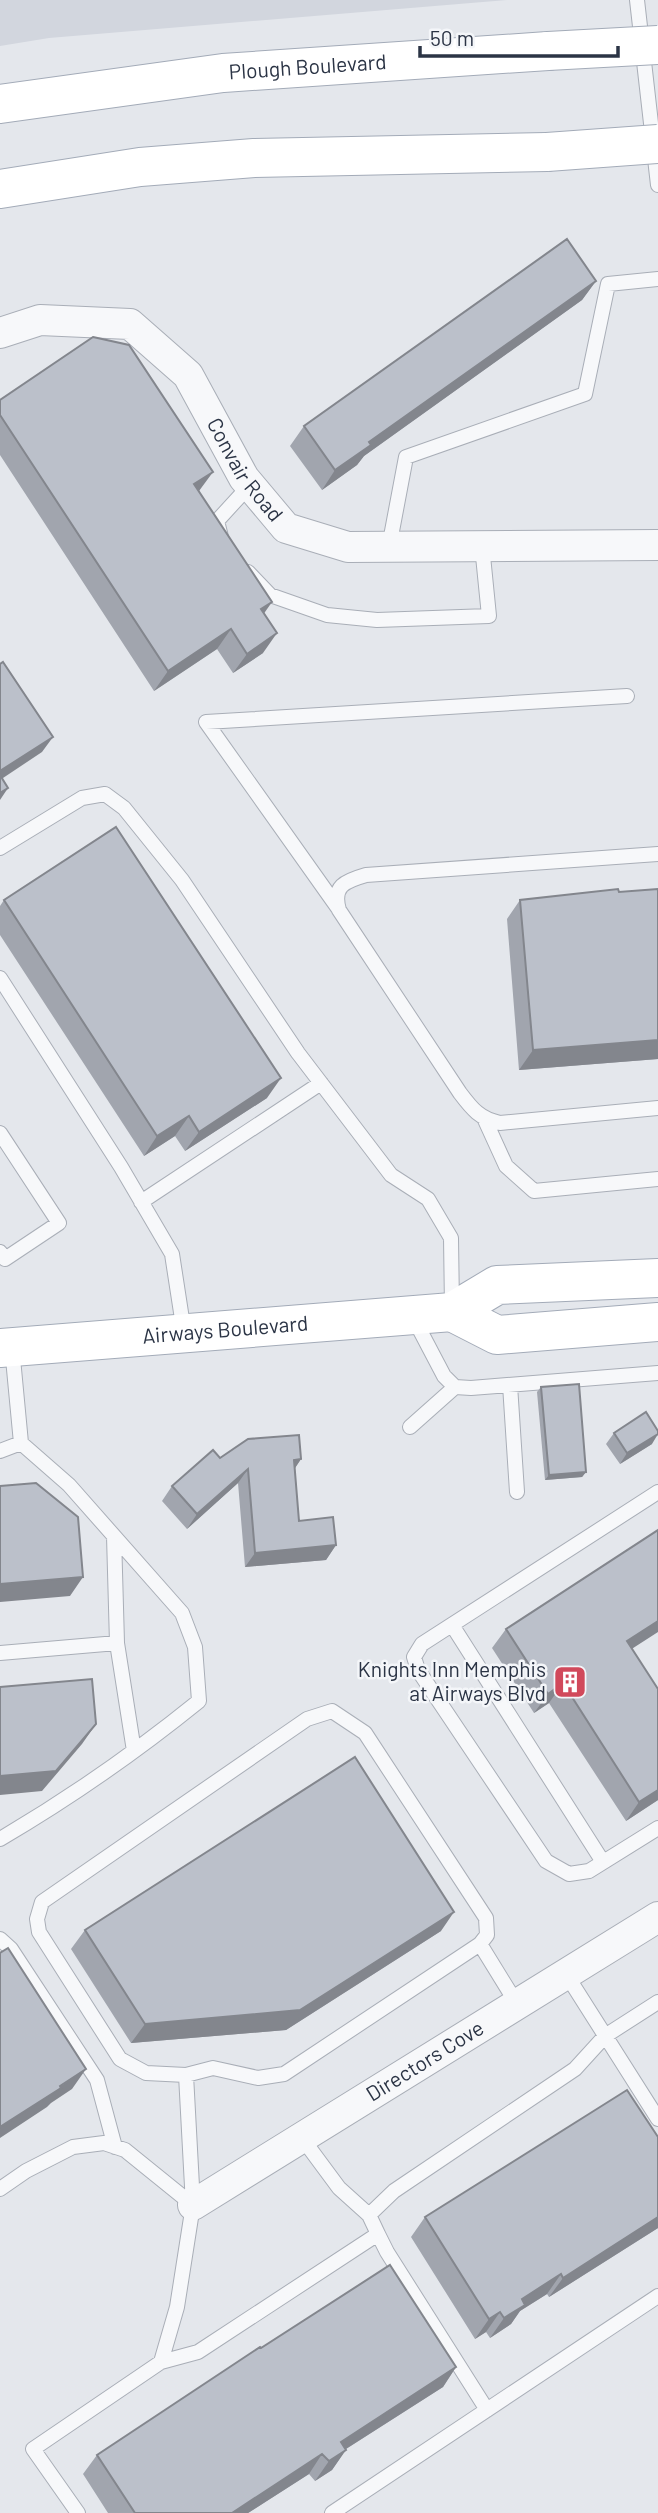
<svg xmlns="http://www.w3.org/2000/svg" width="658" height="2513" font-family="Barlow,sans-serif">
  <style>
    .built { fill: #d2d6de }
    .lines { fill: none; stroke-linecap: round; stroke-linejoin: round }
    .lane-casing { stroke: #a9aeb7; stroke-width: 16 }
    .street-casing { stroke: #a9aeb7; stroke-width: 32 }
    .primary-casing { stroke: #a3abb8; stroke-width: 40 }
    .lane { stroke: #f7f8fa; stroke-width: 14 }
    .street { stroke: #f7f8fa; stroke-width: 30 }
    .primary { stroke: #fff; stroke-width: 38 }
    .primary-bridge-casing { stroke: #a3abb8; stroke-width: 40; stroke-linecap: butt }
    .primary-bridge { stroke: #fff; stroke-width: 38 }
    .wall { fill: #a1a5ae }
    .shaded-wall { fill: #83868d }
    .building { fill: #bbc0ca; stroke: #83868d; stroke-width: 2 }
    .labels { text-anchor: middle; stroke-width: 5; stroke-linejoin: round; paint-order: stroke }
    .street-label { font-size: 21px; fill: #2b3445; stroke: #f4f6f9 }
    .poi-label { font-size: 21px; fill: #2b3445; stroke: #f4f6f9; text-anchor: end }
  </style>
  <rect width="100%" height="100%" fill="#e4e7ec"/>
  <path class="built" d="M0,0H507L49,38L0,46Z"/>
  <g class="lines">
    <defs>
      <path id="lane" d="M637,0L658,185
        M221,537L217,521L250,485
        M389,547L406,457L585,394L608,284L658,279
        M248,572L270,595L327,615L377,620L489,616L482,546
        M0,848L82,798L105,794L124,808L182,880L298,1053L391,1175L428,1199L451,1238L452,1307
        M658,854L366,875C345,881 332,886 339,910L460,1093C472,1109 480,1119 500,1123L658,1108
        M338,908L206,722L627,696
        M0,978L121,1167L172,1254L184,1332
        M485,1120L506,1166L534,1191L658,1179
        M0,1133L59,1223L5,1259L0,1252
        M141,1202L321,1083
        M413,1317L444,1376L455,1387L471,1388L658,1373
        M510,1385L517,1492
        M410,1427L455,1387
        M0,1451L21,1443
        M658,1492L422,1644L414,1657L418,1670L546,1861L569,1874L589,1871L658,1828
        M114,1536L117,1643
        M452,1625L603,1862
        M0,1653L117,1643L134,1751
        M0,1839C70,1798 136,1752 199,1701L195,1647L182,1613L69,1485L21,1443L12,1348
        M0,1939L11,1949L97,2080L115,2147
        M480,1944L517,2004
        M566,1974L658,2119
        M302,2138L339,2188L369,2215
        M0,2189L26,2171L73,2147L104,2143L125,2150L193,2205
        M378,2234L387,2252L487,2410
        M161,2362L198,2352L378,2234L369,2215L394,2191L575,2069L605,2036L658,2002
        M78,2513L33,2449L161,2362L177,2307L193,2205L186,2075L146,2073L120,2059L39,1932L37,1919L42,1902L307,1719L332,1711L365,1733L486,1918L487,1935L480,1944L284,2074L258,2078L213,2068L186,2075
        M332,2513L658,2296"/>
      <g id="street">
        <path id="s1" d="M0,333L40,320L130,324L188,375L244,478L286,528L348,547L658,545"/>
        <path id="s2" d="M193,2205L658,1917"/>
      </g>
      <g id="primary">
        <path id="s3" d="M0,104L223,73L548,51"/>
        <path d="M0,189L140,167L254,158L547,152"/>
        <path d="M452,1312L497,1335L658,1322"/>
        <path id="s4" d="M0,1348L452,1312L497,1285L658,1278"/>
      </g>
    </defs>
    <use href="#lane" class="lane-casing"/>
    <use href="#street" class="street-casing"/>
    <use href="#primary" class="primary-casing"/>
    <use href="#lane" class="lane"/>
    <use href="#street" class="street"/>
    <use href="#primary" class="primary"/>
    <defs>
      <path id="primary-bridge" d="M548,51L658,45
        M547,152L658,144"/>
    </defs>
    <use href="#primary-bridge" class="primary-bridge-casing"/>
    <use href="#primary-bridge" class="primary-bridge"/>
  </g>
  <path class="wall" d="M596,281L582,300L364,456L357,465L322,490L290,446L304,426Z
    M0,400L199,491L264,614L263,653L233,673L217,649L154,691L0,455Z
    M658,889V1059L519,1070L507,919L520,900Z
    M4,900L267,1098L185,1151L175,1136L144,1156L0,935V906Z
    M541,1387L586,1472L582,1477L545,1480L537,1392Z
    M614,1433L652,1444L620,1464L606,1444Z
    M220,1458L301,1459L295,1468L299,1521L336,1545L326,1560L245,1567L238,1483L187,1529L162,1501L172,1486Z
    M506,1629L632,1649L658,1689V1800L626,1821L549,1703L534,1713L492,1648Z
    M85,1930L441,1931L286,2030L131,2043L71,1949Z
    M425,2217L658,2228L549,2297L547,2294L520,2311L511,2324L490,2338L486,2332L475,2339L411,2237Z
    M261,2348L456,2367L443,2387L346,2449L332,2470L315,2481L309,2474L248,2513H108L83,2474L97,2455Z"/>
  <path class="shaded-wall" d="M596,281L582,300L364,456L357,465L322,490L335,470L369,442Z
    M213,472L199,491L194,484Z
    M272,602L258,622L261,609Z
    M231,629L217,649L154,691L168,671Z
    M277,633L263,653L233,673L247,654Z
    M53,737L42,752L0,780V771Z
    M8,788L0,800V793Z
    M658,1040V1059L519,1070L533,1050Z
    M281,1078L267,1098L185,1151L199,1132Z
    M189,1116L175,1136L144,1156L157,1136Z
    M658,1434L652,1444L620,1464L627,1453Z
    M301,1459L291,1474L294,1460Z
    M248,1469L238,1483L187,1529L197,1514Z
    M586,1472L582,1477L545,1480L549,1475Z
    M336,1545L326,1560L245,1567L255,1553Z
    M83,1577L70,1596L0,1602V1584Z
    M658,1621V1632L613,1661L627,1641Z
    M563,1683L549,1703L534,1713L548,1694Z
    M96,1724L82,1744L42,1791L0,1795V1776Z
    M658,1790V1800L626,1821L639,1802Z
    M454,1912L441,1931L286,2030L131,2043L145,2024Z
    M86,2069L72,2089L51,2103L47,2107L0,2138V2127Z
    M658,2217V2228L549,2297L563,2278Z
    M561,2274L547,2294L520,2311L511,2324L490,2338L504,2318L522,2299Z
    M500,2312L486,2332L475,2339L489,2319Z
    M456,2367L443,2387L327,2461L341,2442Z
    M346,2450L332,2470L315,2481L329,2461Z
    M322,2454L309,2474L248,2513H232Z"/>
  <path class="building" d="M567,239L596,281L369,442L371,445L335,470L304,426Z
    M93,337L129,345L213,472L194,484L272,602L261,609L277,633L247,654L231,629L168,671L0,415V400Z
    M3,662L53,737L0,771V664Z
    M0,775L8,788L0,793Z
    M116,827L281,1078L199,1132L189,1116L157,1136L4,900Z
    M618,889L619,892L658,889V1040L533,1050L520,900Z
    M579,1384L586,1472L549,1475L541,1387Z
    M646,1412L658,1431V1434L627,1453L614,1433Z
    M299,1435L301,1459L294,1460L299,1521L333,1517L336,1545L255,1553L248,1469L197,1514L172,1486L213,1450L220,1458L248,1439Z
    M36,1483L78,1517L83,1577L0,1584V1486Z
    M658,1530V1621L627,1641L658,1689V1790L639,1802L563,1683L548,1694L506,1629Z
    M92,1679L96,1724L56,1771L0,1776V1687Z
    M355,1757L454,1912L300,2010L145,2024L85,1930Z
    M8,1948L86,2069L60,2086L61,2088L0,2127V1953Z
    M627,2090L658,2137V2217L563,2278L561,2274L522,2299L525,2305L504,2318L500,2312L489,2319L425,2217Z
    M390,2265L456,2367L341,2442L346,2450L329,2461L322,2454L232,2513H135L97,2455L260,2347L261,2348Z"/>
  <defs>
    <symbol id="building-square" viewBox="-11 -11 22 22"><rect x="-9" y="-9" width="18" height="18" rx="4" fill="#d1495b" stroke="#f4f6f9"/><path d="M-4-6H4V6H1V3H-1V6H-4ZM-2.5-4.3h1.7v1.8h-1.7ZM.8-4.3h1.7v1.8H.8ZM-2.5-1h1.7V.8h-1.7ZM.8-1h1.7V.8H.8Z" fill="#fff"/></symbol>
  </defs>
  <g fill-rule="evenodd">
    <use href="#building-square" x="551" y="1663" width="38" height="38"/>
  </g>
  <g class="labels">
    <g class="street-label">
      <text dy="7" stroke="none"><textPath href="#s3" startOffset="310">Plough Boulevard</textPath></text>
      <text dy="7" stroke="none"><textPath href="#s1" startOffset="320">Convair Road</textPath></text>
      <text dy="7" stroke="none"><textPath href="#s4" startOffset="226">Airways Boulevard</textPath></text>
      <text dy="7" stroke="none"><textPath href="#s2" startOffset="273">Directors Cove</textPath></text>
    </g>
    <g class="poi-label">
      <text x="546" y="1677">Knights Inn Memphis<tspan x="546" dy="24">at Airways Blvd</tspan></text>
    </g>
  </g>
  <path d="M420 46v10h198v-10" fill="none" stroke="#2b3445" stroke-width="3.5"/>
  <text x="430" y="46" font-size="21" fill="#2b3445" stroke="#f4f6f9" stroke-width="5" paint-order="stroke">50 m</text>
</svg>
